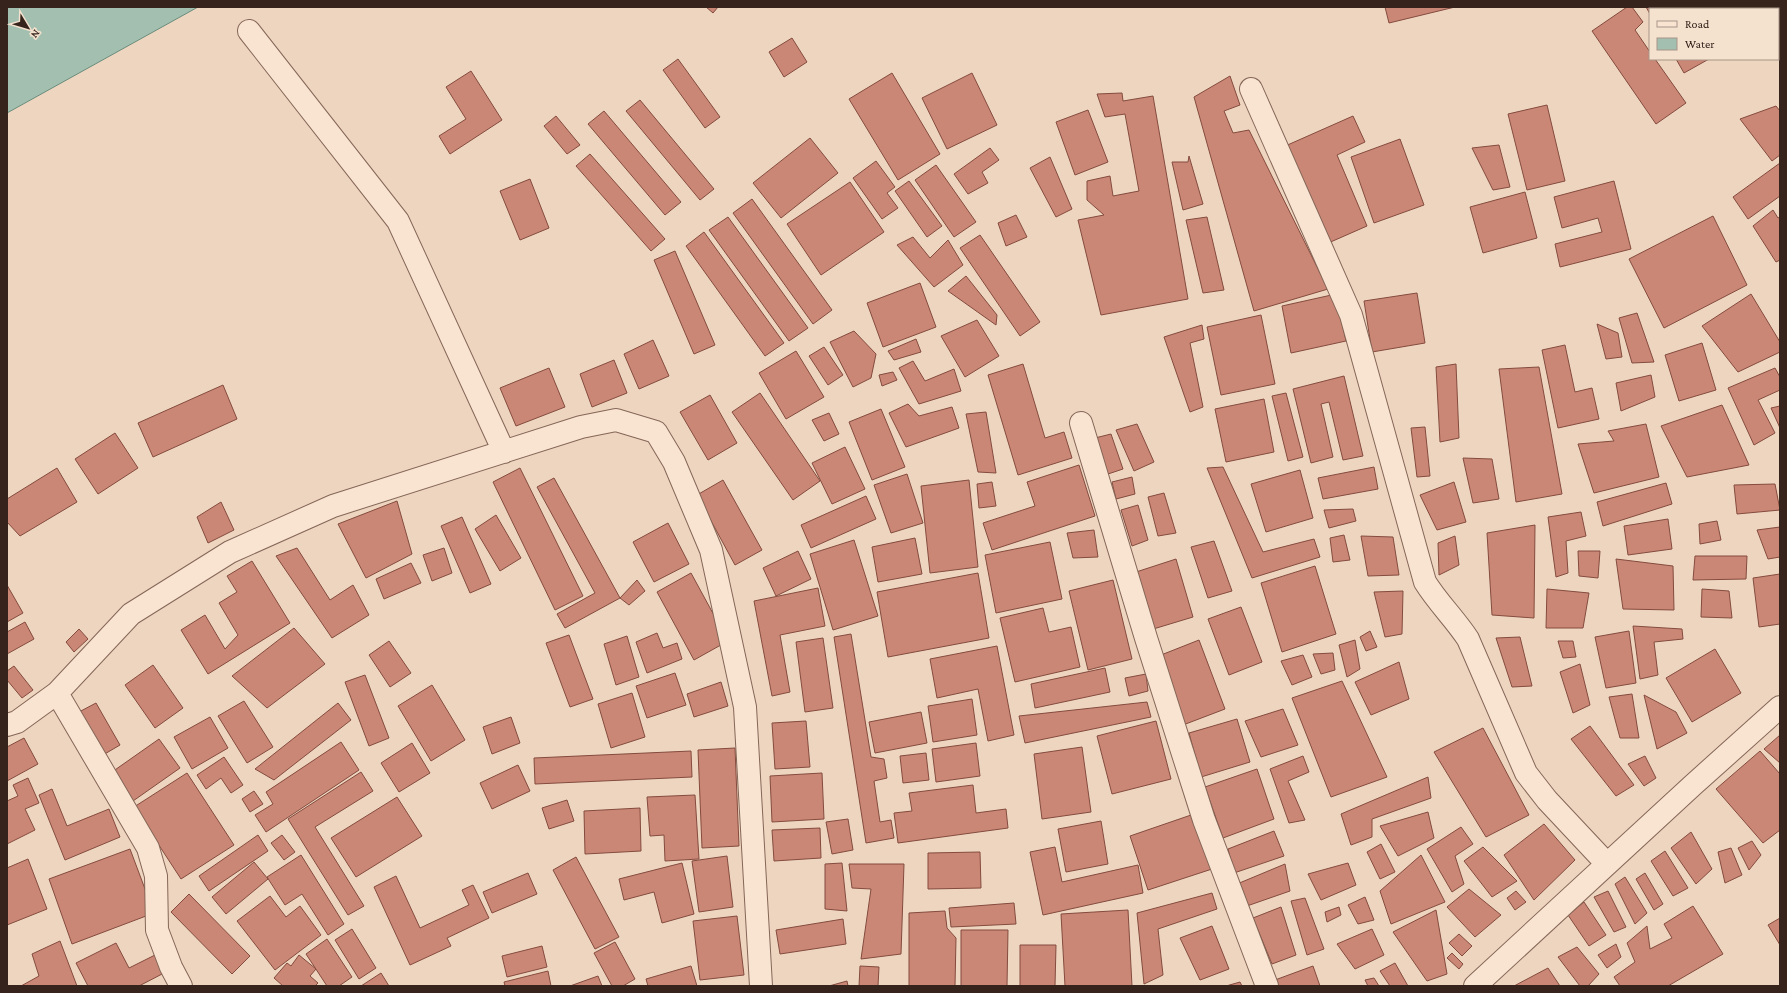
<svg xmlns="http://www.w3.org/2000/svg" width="1787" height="993" font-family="'Crimson Pro',serif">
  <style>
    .water { fill: #a2bfb0; stroke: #6a8c7c }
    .building { fill: #cb8775; stroke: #844b3e }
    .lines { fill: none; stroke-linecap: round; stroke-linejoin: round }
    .minor-casing { stroke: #856658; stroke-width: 24 }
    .minor { stroke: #f8e4d1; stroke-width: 22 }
  </style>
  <rect width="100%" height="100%" fill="#edd5bf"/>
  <path class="water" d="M7,7H198L7,113Z"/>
  <path class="building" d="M706,7H718L713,13Z
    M1385,7H1455L1389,23Z
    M1627,7H1632L1643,22L1635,30L1650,52V59H1655L1686,103L1656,124L1592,31Z
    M1646,7H1742L1744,9H1650V14Z
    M1772,7H1780V18L1778,15V9H1773Z
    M792,38L807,62L784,77L769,52Z
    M678,59L720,117L705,128L663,70Z
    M1676,59H1709L1684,73Z
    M471,71L502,120L450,154L439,136L466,119L446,87Z
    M892,73L940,154L898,180L849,99Z
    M972,73L997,125L947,149L922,98Z
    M1230,76L1240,105L1224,111L1233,133L1249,130L1328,289L1254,311L1194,97Z
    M1122,93L1123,101L1153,96L1188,299L1101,315L1078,220L1104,215L1087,200V181L1110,176L1113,196L1139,191L1125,114L1105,117L1097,94Z
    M640,100L714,189L700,200L626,111Z
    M1547,105L1565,181L1527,190L1508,114Z
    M1776,106L1780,111V155L1772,161L1740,119Z
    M1088,110L1108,162L1075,175L1056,122Z
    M604,111L681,202L665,215L588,124Z
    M556,116L580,145L567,154L544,126Z
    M1353,116L1365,142L1337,155L1367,226L1326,244L1283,147Z
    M810,138L838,173L781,218L753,183Z
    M1400,139L1424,205L1374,223L1351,157Z
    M1499,145L1510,187L1493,190L1472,148Z
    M990,148L999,160L982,172L988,183L968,194L954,174Z
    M590,154L665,239L651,251L576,166Z
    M1189,156L1203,204L1183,210L1172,162H1188Z
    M1050,157L1072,209L1056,217L1030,168Z
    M876,161L895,187L887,193L898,208L882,219L853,178Z
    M1780,163V196L1748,219L1733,197Z
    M936,165L976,222L954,237L915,180Z
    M530,179L549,228L520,240L500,191Z
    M909,181L942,226L927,237L895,191Z
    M1614,181L1631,249L1560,267L1555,244L1602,232L1598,218L1562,228L1554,197Z
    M850,182L884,232L821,275L787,224Z
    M1525,192L1537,238L1483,253L1470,207Z
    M752,199L832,310L813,324L733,213Z
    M1773,210L1778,218L1780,217V260L1776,262L1753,226Z
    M1016,215L1027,237L1006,246L998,223Z
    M1713,216L1747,285L1664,328L1629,259Z
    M728,217L808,328L789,341L709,230Z
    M1207,217L1224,290L1203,293L1186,220Z
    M704,232L784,343L765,356L686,246Z
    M980,235L1040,322L1020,336L960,248Z
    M913,237L930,258L948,240L963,265L934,287L897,245Z
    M675,251L715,345L694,354L654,260Z
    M966,276L997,315L996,325L948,291Z
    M920,283L936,327L883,347L867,303Z
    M1417,293L1425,343L1372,352L1364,301Z
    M1336,294L1346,341L1291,353L1282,306Z
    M1751,294L1780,342V352L1738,372L1702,326Z
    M1637,313L1654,362L1632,363L1619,318Z
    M1261,315L1275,384L1221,395L1207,327Z
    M977,320L999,356L965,377L941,336Z
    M1597,324L1618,333L1622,357L1606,359Z
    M1202,325L1204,339L1190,343L1203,407L1190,412L1164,337Z
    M854,331L876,354L871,378L853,387L830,342Z
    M916,339L921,352L894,360L888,351Z
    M653,340L669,376L639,389L624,354Z
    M1702,343L1716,390L1679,401L1665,355Z
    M1565,345L1575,392L1592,388L1599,419L1558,428L1542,350Z
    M824,347L843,375L828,385L809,356Z
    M796,351L824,397L786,419L759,373Z
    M614,360L627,393L592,407L580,374Z
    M913,361L925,381L954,369L961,391L919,404L899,368Z
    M1023,364L1045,438L1064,432L1072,458L1018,475L988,375Z
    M1456,364L1459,438L1440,442L1436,367Z
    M1539,367L1562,494L1516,502L1499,369Z
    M549,368L565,407L516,426L500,388Z
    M1775,368L1780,377V390L1758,400L1775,433L1754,445L1728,388Z
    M893,372L897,380L882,386L879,375Z
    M1651,375L1655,397L1621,411L1616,383Z
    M1344,376L1363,456L1343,460L1329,402L1321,404L1333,457L1311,463L1293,389Z
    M223,385L237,419L153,457L138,423Z
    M760,393L820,481L793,500L732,412Z
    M1286,393L1303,457L1288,461L1272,396Z
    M710,395L737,443L708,460L680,412Z
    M1264,399L1274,452L1226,462L1215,409Z
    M908,404L919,416L952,407L959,428L906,447L889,413Z
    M1722,405L1749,465L1687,477L1661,426Z
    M1780,406V428L1771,408Z
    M881,409L905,467L872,480L849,422Z
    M986,412L996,473L978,472L966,414Z
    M829,413L839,434L824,441L812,420Z
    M1137,424L1154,462L1134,471L1116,430Z
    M1646,424L1659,477L1594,493L1578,444L1614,441L1608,431Z
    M1425,427L1430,476L1417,477L1411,428Z
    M115,433L138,468L98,494L75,459Z
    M1111,434L1123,469L1108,474L1095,438Z
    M845,447L865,489L832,504L812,463Z
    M1463,458L1492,459L1499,499L1473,503Z
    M1079,465L1095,516L992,550L983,523L1035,506L1027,482Z
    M1223,467L1263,552L1314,539L1320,557L1252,578L1207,468Z
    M1374,467L1378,489L1323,499L1318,478Z
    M57,468L77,502L20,536L7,522V499Z
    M520,468L583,596L555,610L493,482Z
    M1300,470L1313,518L1266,532L1251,484Z
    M907,474L923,523L891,533L874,485Z
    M1132,477L1135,494L1116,499L1112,482Z
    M554,478L620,598L565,628L557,614L595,593L537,487Z
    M723,480L762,550L735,565L697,495Z
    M969,480L978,567L930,573L921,486Z
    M992,482L996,506L979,508L977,484Z
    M1454,482L1466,522L1437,530L1420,495Z
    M1666,483L1672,504L1603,526L1597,502Z
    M1775,484L1780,510L1737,514L1734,485Z
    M1164,493L1176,533L1158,536L1148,497Z
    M866,496L876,519L811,548L801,525Z
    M397,501L412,554L366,578L338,524Z
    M221,502L234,530L208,543L197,517Z
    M1138,505L1148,540L1132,546L1121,510Z
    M1353,509L1356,521L1329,528L1324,510Z
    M1581,512L1586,536L1566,541L1568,573L1556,577L1548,517Z
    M496,515L521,558L500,571L475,529Z
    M462,517L491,584L470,593L441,526Z
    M1668,519L1672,549L1628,555L1624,526Z
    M1717,521L1721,540L1700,544L1699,524Z
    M668,523L689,564L654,582L633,542Z
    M1535,525L1534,618L1492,615L1487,533Z
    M1780,527V557L1768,559L1757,530Z
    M1094,530L1098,557L1073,558L1067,533Z
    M1344,535L1350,560L1333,562L1330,538Z
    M1361,536L1393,537L1399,575L1368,576Z
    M1455,536L1459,565L1439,575L1438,543Z
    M915,538L922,574L878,582L872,547Z
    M854,540L878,616L833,630L810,554Z
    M1214,541L1232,591L1208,598L1191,547Z
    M1050,542L1062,599L996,613L985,555Z
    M297,548L330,600L353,585L369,615L332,638L276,556Z
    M444,548L452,573L432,581L423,555Z
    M798,551L811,579L776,596L763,568Z
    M1578,551H1600L1598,578L1579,576Z
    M1695,556H1747L1746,579L1693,580Z
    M1176,559L1193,617L1150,630L1133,573Z
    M1616,559L1673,566L1674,610L1623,609Z
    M252,561L290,623L208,674L181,630L205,615L225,649L238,635L219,603L237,592L227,576Z
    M411,563L421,583L384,599L376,579Z
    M1315,566L1336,634L1282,652L1261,583Z
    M691,573L728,641L694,660L657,592Z
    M978,573L989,638L888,657L877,592Z
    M1780,574V624L1759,627L1753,578Z
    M637,580L645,591L629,605L620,598Z
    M1113,580L1132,659L1088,670L1069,591Z
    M7,585L23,613L7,622Z
    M818,588L825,626L780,635L790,692L772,696L754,601Z
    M1547,589L1589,593L1583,628H1546Z
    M1702,589L1729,591L1732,618L1701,617Z
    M1403,591L1402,634L1385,637L1374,592Z
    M1241,607L1262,662L1229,675L1208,619Z
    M1043,608L1049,632L1071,627L1080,667L1015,682L1000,618Z
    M25,622L34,639L7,654V632Z
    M1633,626L1682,629L1683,639L1654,642L1658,675L1640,679Z
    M294,628L325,664L267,708L232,676Z
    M79,629L88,639L74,652L66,642Z
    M1370,631L1377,647L1366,651L1360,637Z
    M1629,631L1636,683L1606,688L1595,637Z
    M657,633L663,648L677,643L682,659L647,673L636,642Z
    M851,634L871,757L884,759L887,778L874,781L880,822L891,820L894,838L866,843L834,637Z
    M569,635L593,699L570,707L546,643Z
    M627,636L639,677L616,685L604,644Z
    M1520,637L1532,686L1512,687L1496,638Z
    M823,638L833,708L805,712L796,642Z
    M1199,640L1225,709L1183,725L1156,657Z
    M1355,640L1360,669L1347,677L1339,645Z
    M389,641L411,673L390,687L369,655Z
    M1558,641H1573L1576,657L1563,658Z
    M997,646L1014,735L988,741L978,689L937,698L930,659Z
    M1715,649L1741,693L1692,722L1666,678Z
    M1333,653L1335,670L1321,674L1313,654Z
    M1303,655L1312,677L1292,685L1281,661Z
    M1399,662L1409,699L1371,715L1355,682Z
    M1580,664L1590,705L1573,713L1560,672Z
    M153,665L183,708L155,728L125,685Z
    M14,666L33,690L22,698L7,680V671Z
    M1105,668L1110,692L1035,708L1031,684Z
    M675,673L686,705L647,718L636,686Z
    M1146,674L1148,691L1129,696L1125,678Z
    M365,675L389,738L369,746L345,682Z
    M1342,681L1387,777L1331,797L1292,698Z
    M721,682L728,706L694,717L687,694Z
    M432,685L465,740L431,761L398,706Z
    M632,693L645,737L611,748L598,704Z
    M1632,694L1639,738H1620L1609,697Z
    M1644,695L1676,712L1687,733L1657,749Z
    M972,699L977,735L933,742L928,706Z
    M244,701L273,747L247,763L218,716Z
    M1147,702L1151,717L1025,743L1019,716Z
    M96,703L120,745L103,755L79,712Z
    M338,703L351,720L274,780L255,769Z
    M1283,709L1298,745L1261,757L1245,721Z
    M921,712L927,743L875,753L869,722Z
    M210,717L228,748L192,769L174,737Z
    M511,717L520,743L492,754L483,727Z
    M1237,719L1250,762L1201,777L1189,733Z
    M806,721L810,767L775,769L772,723Z
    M1156,721L1171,779L1112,794L1097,736Z
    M1590,726L1634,785L1616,796L1571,739Z
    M1483,728L1529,815L1486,837L1434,752Z
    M1780,735V763L1764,749Z
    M24,738L38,764L7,781V747Z
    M159,739L180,768L133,801L112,772Z
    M341,742L359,770L266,832L255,815L273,804L266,792Z
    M412,743L430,773L399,792L381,763Z
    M976,743L980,776L936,782L932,749Z
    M1082,747L1091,812L1042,819L1034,754Z
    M735,748L739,846L702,848L698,750Z
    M691,751L692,777L535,784L534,758Z
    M1760,751L1780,774V830L1763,843L1716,789Z
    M926,753L929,780L903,783L900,756Z
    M1303,756L1309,772L1288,781L1305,820L1289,823L1270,769Z
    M1645,756L1656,778L1644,786L1628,764Z
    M224,757L243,785L231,793L221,778L206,789L197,775Z
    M518,765L530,791L492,809L480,783Z
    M1257,769L1274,819L1223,838L1205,787Z
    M361,772L373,791L315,827L364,906L348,915L288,819Z
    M187,773L234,845L181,879L134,807Z
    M822,773L824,819L772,822L770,776Z
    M1428,777L1431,798L1372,819V837L1351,845L1341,814Z
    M28,778L39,803L25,809L35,830L7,844V801L18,796L13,785Z
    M973,785L976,813L1006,809L1008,828L898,843L894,813L912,811L909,793Z
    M52,789L67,826L109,809L120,837L65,860L39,795Z
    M254,791L263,804L250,812L242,799Z
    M695,795L699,859L665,861L664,835L650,836L647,797Z
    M397,797L422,836L356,877L331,838Z
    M567,800L574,821L549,829L542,808Z
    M640,808L641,851L585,854L584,811Z
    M1428,812L1434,838L1398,856L1380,826Z
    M1194,814L1212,869L1148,890L1130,836Z
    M848,819L853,850L832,854L826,822Z
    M1101,821L1108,864L1066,872L1058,829Z
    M1544,824L1575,860L1534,900L1504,855Z
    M1461,827L1473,844L1455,856L1464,884L1452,892L1427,849Z
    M820,828L821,858L774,861L772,830Z
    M1274,831L1284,856L1234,873L1228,849Z
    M1691,832L1712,869L1696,884L1671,848Z
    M258,835L268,851L209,891L199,876Z
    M282,835L295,852L284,860L271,843Z
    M1752,841L1761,855L1749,870L1738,848Z
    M1381,844L1395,872L1380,879L1367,852Z
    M1055,847L1062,882L1138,865L1143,893L1043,915L1030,852Z
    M1483,847L1517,881L1492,897L1464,861Z
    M1731,848L1742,875L1725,883L1718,852Z
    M130,849L154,913L72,944L49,879Z
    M1665,851L1688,888L1673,896L1651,861Z
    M980,852L981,888L928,889V853Z
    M301,855L344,924L328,935L302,894L285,905L267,877Z
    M1421,855L1445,902L1391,924L1380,891Z
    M727,856L733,907L699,912L692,861Z
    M576,857L619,937L595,949L553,870Z
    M28,859L47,909L7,925V868Z
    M254,862L268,879L226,914L212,897Z
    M682,863L694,914L662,923L654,892L624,900L619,879Z
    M842,863L847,911L825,909V864Z
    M1348,863L1356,885L1321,900L1308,874Z
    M849,864H904L901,954L861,959L871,889L852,888Z
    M1285,864L1290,891L1244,907L1237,884Z
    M528,873L537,894L492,913L483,892Z
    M1645,873L1663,904L1654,910L1636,879Z
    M396,876L420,928L469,905L462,890L473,885L489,918L447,938L451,946L410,965L374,887Z
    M1625,877L1647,913L1635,924L1615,884Z
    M1469,889L1501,915L1475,937L1447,907Z
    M1516,891L1526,902L1515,910L1507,898Z
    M1608,891L1626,927L1614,932L1594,897Z
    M1212,893L1217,909L1158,929L1163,975L1144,984L1137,913Z
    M189,894L250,956L232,974L171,912Z
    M270,896L286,917L300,906L321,935L275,970L237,921Z
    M1365,897L1374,920L1358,924L1348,905Z
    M1305,898L1324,949L1307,955L1291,901Z
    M1584,902L1606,935L1589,946L1568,915Z
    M1014,903L1016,924L951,927L949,908Z
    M1693,906L1723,954L1668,986H1620L1614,977L1635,962L1627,943L1647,926L1650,949L1672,938L1664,924Z
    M1281,907L1296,955L1272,964L1253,918Z
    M1339,907L1341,915L1327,922L1325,912Z
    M1128,910L1132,986H1065L1061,914Z
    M1436,910L1447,974L1427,981L1393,932Z
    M945,911L947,928L956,938L955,986H909V913Z
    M737,916L744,975L700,980L693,921Z
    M1780,918V945L1768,925Z
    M843,919L846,944L780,954L776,930Z
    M1212,926L1229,969L1200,980L1180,938Z
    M352,929L376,968L359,979L335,940Z
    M1372,929L1384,955L1355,969L1337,944Z
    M961,930H1008L1007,986H961Z
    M1459,934L1472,946L1462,956L1449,943Z
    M327,939L352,977L339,986H327L306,954Z
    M60,941L77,986H21L39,976L32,954Z
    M615,942L635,979L623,986H612L594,953Z
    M116,943L129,968L155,955L164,973L139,986H88L76,963Z
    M1616,944L1621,957L1607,968L1598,955Z
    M1020,945H1056L1055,986H1020Z
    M542,946L547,967L507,977L502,956Z
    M1577,947L1599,974L1588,986H1580L1558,957Z
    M1452,953L1463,964L1459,969L1447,958Z
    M299,955L316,969L310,976L318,983L315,986H283L274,978L287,963L291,966Z
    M1395,963L1408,986H1390L1380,971Z
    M691,966L697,986H648L646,979Z
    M860,966L879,967L878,986H859Z
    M1313,966L1320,986H1277L1275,980Z
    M1548,968L1560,986H1514Z
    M548,971L551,986H505L504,982Z
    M381,973L389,986H361Z
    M598,976L602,986H570Z
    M1374,978L1379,986H1368L1365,980Z
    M847,981L848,986H829Z
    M1240,982L1242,986H1226Z"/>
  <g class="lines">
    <defs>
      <path id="minor" d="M249,31L398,221L504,452
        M1251,89L1351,315L1425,582C1438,603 1455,619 1468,639L1526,773L1547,800L1607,864
        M1081,423L1146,638L1204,820L1267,986
        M57,693L148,848L156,876L157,930L171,967L181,986
        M7,725L17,722L57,693L131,614L230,552L333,506L581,427L616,420L656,432L674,462L711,550L745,707L761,986
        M1475,986L1693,785L1780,707"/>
    </defs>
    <use href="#minor" class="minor-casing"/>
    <use href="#minor" class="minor"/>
  </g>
  <rect width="1787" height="993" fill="none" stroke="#35231c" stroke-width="16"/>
  <rect x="1649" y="8" width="130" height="52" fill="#f4e1ce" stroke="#a89587"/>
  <rect x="1657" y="21" width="20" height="6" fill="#f8e4d1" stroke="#a89587"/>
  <text x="1685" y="28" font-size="12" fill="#35231c">Road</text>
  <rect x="1657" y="38" width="20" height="12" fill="#a2bfb0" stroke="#a89587"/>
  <text x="1685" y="48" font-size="12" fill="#35231c">Water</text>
  <g transform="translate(28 28) rotate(128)" stroke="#f4e1ce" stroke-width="3" paint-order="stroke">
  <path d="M0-3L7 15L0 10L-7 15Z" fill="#35231c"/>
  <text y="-6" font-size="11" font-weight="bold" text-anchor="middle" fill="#35231c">N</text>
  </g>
</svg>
